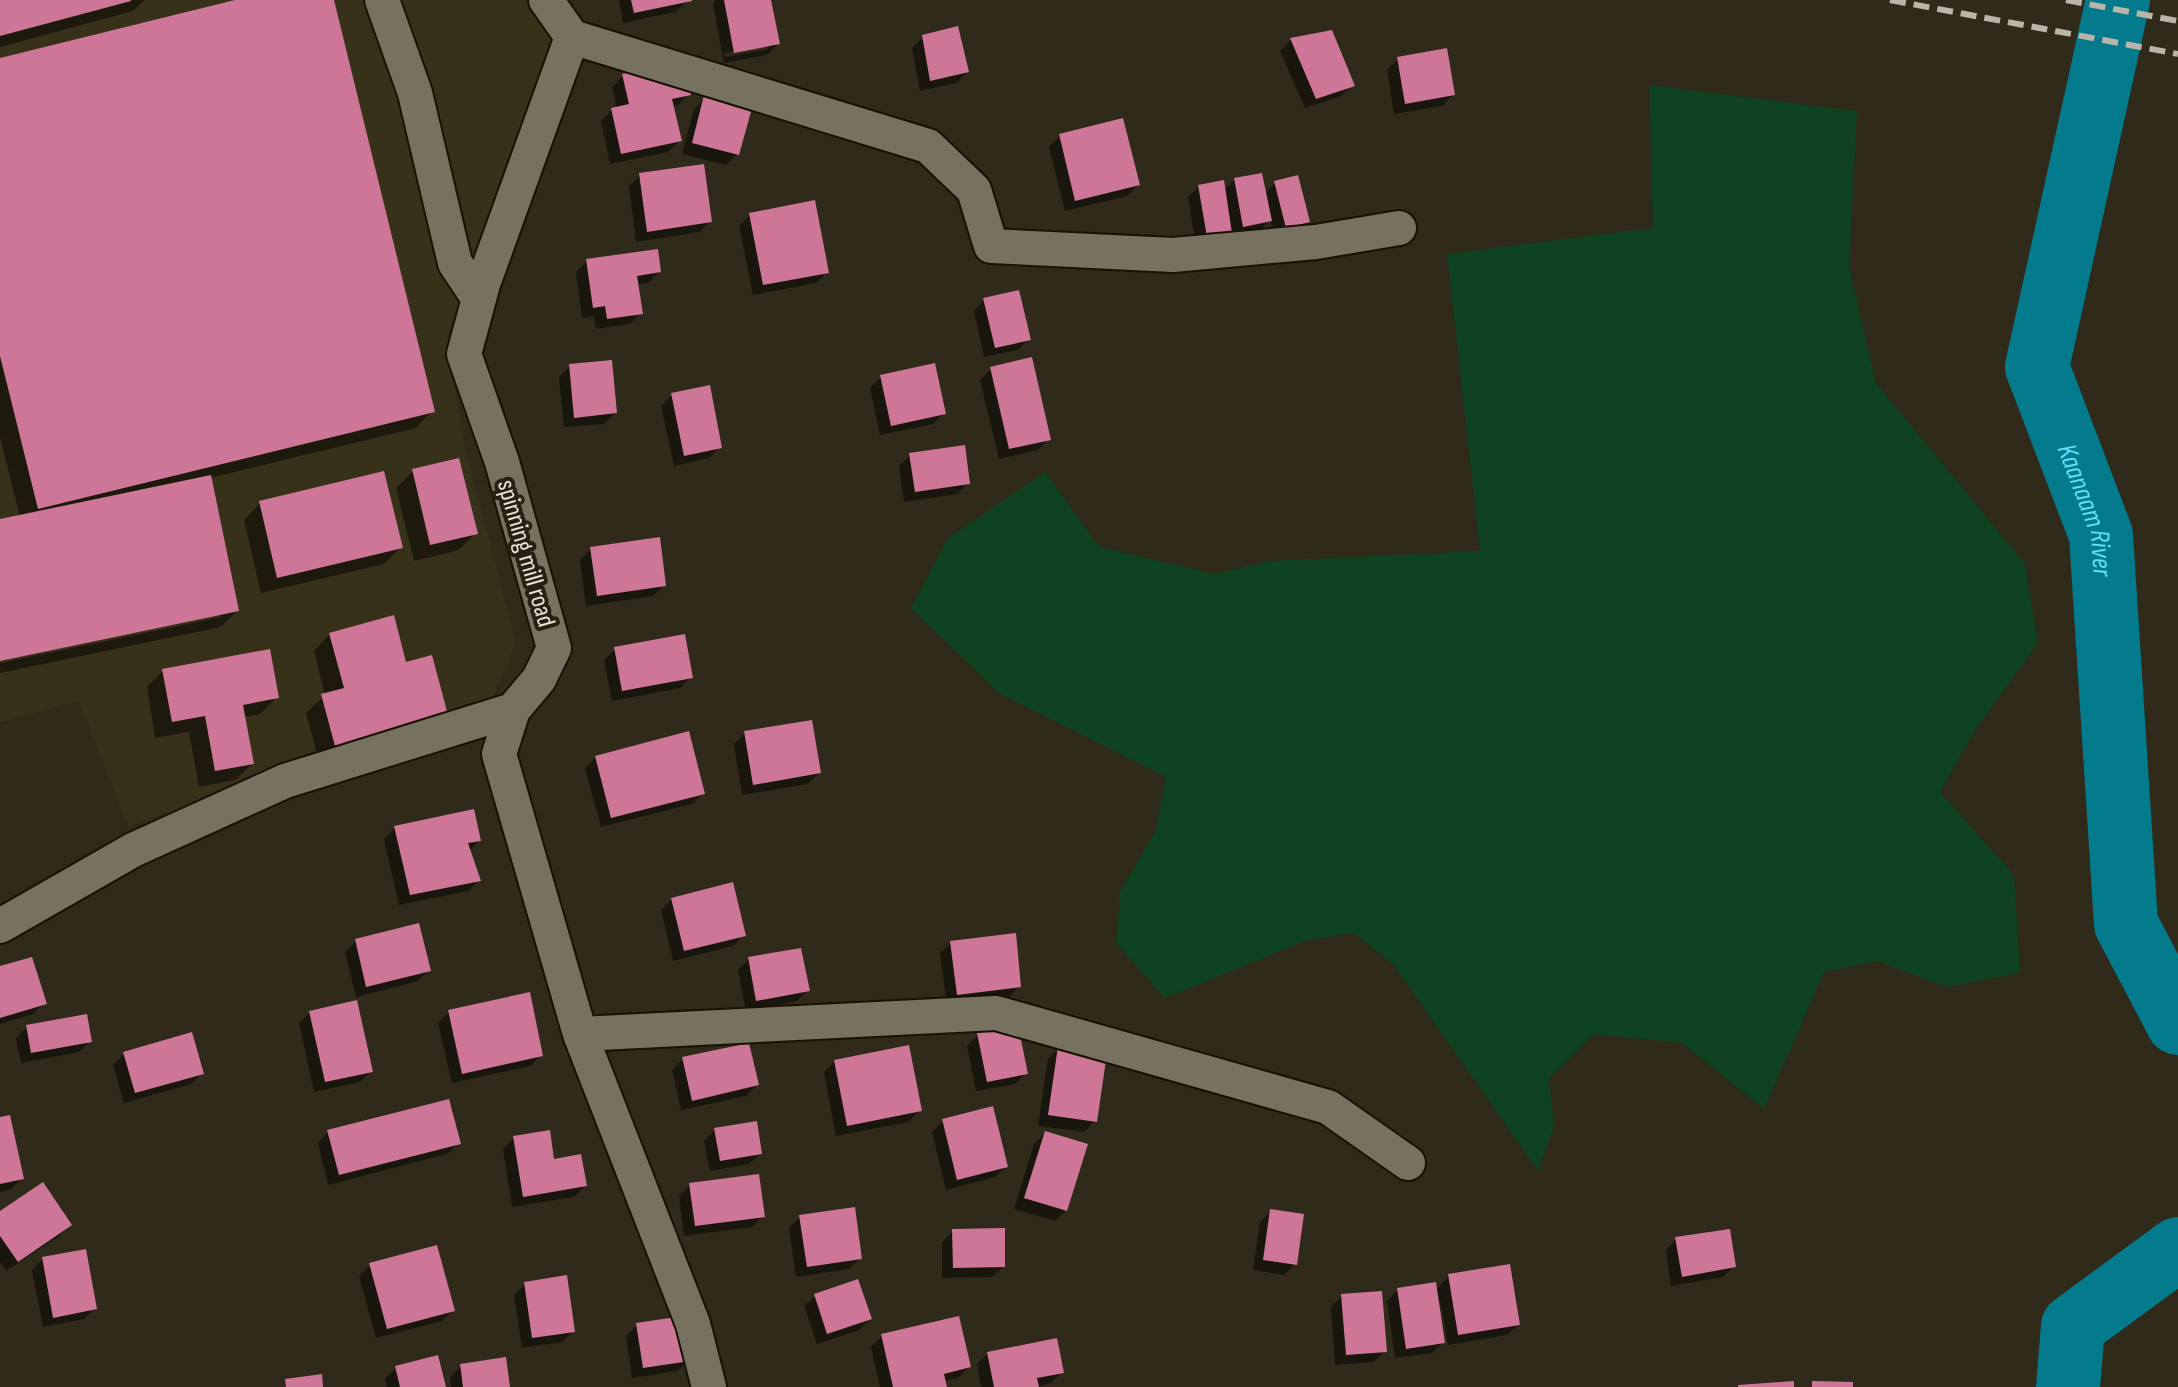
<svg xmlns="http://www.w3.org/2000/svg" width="2178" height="1387" font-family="'Sofia Sans Condensed',sans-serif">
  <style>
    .built { fill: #38311a }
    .green { fill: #0e4223 }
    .shadow { fill: #0007; fill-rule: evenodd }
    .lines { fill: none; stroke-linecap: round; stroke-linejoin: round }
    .river { stroke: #037b8d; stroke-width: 64 }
    .building { fill: #ce7698 }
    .street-casing { stroke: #171204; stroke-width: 38 }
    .street { stroke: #777260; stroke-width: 34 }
    .rail { stroke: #b9b5aa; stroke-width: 6; stroke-dasharray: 16 8; stroke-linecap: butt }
    .labels { text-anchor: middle; stroke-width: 8; stroke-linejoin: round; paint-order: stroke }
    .street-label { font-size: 26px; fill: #e3e0d6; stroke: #252011 }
    .water-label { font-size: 28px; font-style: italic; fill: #5edef7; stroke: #252011 }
  </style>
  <rect width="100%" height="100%" fill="#2f2a1a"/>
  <path class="built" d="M0,0H532L561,43L447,335L462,435L516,643L490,704L128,826L79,701L0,722Z"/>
  <path class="green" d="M1649,85L1857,111L1849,267L1876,383L2025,564L2038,643L1973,733L1940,792L2014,875L2020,973L1947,987L1877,961L1824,972L1764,1109L1682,1043L1594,1034L1549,1078L1554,1126L1538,1171L1394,965L1354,933L1307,940L1165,998L1116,943L1120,892L1156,830L1166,777L999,693L911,608L947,539L1045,472L1099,547L1214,574L1269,561L1480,551L1447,254L1653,228Z"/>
  <path class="shadow" d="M0,0H145L133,11L0,47Z
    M244,0H331L432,411L416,428L210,478L237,611L221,627L0,673V663L221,617V613L0,659V521L20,517L0,437V60Z
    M619,0H686V2L675,12L623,23Z
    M716,0H769L778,44L767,55L724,63L713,4ZM768,45V49L725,57L724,53Z
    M1331,32L1352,85L1341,96L1305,108L1280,51L1291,40Z
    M923,37L967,72L956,83L920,91L912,48Z
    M1398,59L1453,95L1442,106L1394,114L1387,70Z
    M623,76L688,94L678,105L672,107L679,141L668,152L610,164L601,121L612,110L617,109L612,87Z
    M705,98L737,154L726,165L682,154L694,109Z
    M1060,136L1138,185L1127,196L1065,211L1049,147Z
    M640,175L710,221L699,232L636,242L629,186Z
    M1235,179L1264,194L1275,183L1307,221L1296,232L1275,237L1270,220L1258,232L1233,237L1232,231L1219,243L1196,247L1188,197L1199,186L1223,191Z
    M750,215L827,272L816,283L753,295L739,226Z
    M587,261L659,272L648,283L637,284L640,313L630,324L596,329L594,316L582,318L576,272Z
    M984,300L1028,339L1018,350L984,357L974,311Z
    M570,366L615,413L604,424L564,427L559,377Z
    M991,369L1048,439L1038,450L999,459L980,380Z
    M881,377L944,413L933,424L880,435L870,388Z
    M672,395L720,447L709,458L674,466L661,406Z
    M910,455L968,483L957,494L904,502L899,466Z
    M413,471L475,533L459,550L414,561L396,488Z
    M260,503L401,547L384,564L261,593L244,520Z
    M591,549L664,585L653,596L586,606L580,560Z
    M330,634L405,664L446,715L319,761L306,713L325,695L314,651Z
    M615,649L691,677L680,688L612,701L604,660Z
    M163,671L276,698L260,714L243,717L252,764L235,780L199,787L189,732L155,738L147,687Z
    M745,733L819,773L808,784L742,795L734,744Z
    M596,757L703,793L692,804L601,827L585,768Z
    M395,828L479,841L469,851L479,880L468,891L399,905L384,839Z
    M672,899L744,935L733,946L673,961L661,910Z
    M356,941L429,970L418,981L356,997L345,952Z
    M951,943L1019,987L1008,998L947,1005L940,953Z
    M749,959L808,990L797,1001L746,1011L738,970Z
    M0,968L44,1003L33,1014L0,1024Z
    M449,1012L541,1055L530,1066L452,1083L438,1023Z
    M310,1013L371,1071L360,1082L314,1092L299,1023Z
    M27,1027L90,1041L79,1052L21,1063L16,1038Z
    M978,1035L1026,1073L1015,1084L976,1091L967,1046Z
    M1059,1048L1095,1121L1084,1132L1038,1126L1048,1059Z
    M124,1054L202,1073L191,1084L124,1103L113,1065Z
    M683,1059L757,1085L746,1096L681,1110L672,1070Z
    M835,1061L919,1111L908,1122L836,1136L824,1072Z
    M0,1119L22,1178L11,1189L0,1192Z
    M943,1121L1006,1166L995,1177L946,1190L932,1132Z
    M715,1130L760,1154L749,1164L710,1171L704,1141Z
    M328,1132L458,1143L447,1154L328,1185L318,1143Z
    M1045,1133L1066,1210L1055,1221L1014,1209L1034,1144Z
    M514,1138L552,1161L585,1186L574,1197L512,1207L503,1149Z
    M690,1185L763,1216L752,1227L684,1236L679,1196Z
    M1271,1211L1295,1264L1284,1275L1253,1270L1260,1222Z
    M0,1213L70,1225L59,1236L6,1271L0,1262Z
    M800,1217L860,1258L849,1269L796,1277L789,1228Z
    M953,1231L1003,1267L992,1277L942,1278V1242Z
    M1676,1239L1734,1266L1723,1277L1671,1286L1666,1250Z
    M43,1259L95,1308L84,1319L43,1327L32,1270Z
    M370,1265L453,1310L442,1321L376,1338L359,1276Z
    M1449,1276L1518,1325L1507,1335L1448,1345L1440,1301L1437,1302L1443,1342L1432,1353L1395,1358L1387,1301L1398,1290L1435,1291Z
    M525,1284L573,1331L562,1342L522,1348L514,1295Z
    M815,1296L870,1319L859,1330L817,1344L804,1306Z
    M1342,1296L1385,1351L1374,1362L1335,1365L1331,1307Z
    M637,1325L688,1360L677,1371L632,1378L626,1336Z
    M882,1336L969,1367L958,1378L944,1381L945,1387H880L871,1347Z
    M988,1353L1062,1372L1051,1383L1037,1387H981L977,1364Z
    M461,1366L508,1387H451L450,1377Z
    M396,1368L444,1387H387L385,1379Z"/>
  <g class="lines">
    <g class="river">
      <path id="s1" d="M2118,0L2037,367L2101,535L2126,924L2178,1023"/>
      <path d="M2068,1387L2073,1326L2178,1249"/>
    </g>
  </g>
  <path class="building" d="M0,0H131V1L0,36Z
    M235,0H334L435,412L38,509L0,356V58Z
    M631,0H692V1L634,13Z
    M724,0H771L780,44L734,53Z
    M958,26L969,72L930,81L922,35Z
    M1332,30L1355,86L1316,99L1290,38Z
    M1447,48L1455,95L1405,104L1397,57Z
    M661,66L666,86L687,81L691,95L672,99L682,141L621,154L611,108L629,104L622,74Z
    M704,95L752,108L739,155L692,143Z
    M1123,118L1140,185L1075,201L1059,134Z
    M704,164L712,222L647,232L639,173Z
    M1262,173L1272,221L1243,227L1234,178Z
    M1298,175L1310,222L1286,228L1274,181Z
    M1224,180L1232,233L1207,237L1198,185Z
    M815,200L829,273L763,285L749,213Z
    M658,249L661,272L637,276L643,314L607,319L605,306L593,308L586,259Z
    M1019,290L1031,340L995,348L983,298Z
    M1032,357L1051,440L1009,449L990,367Z
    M612,360L617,413L574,418L569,364Z
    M935,363L946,414L891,426L880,375Z
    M710,385L722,448L684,456L671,393Z
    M965,445L970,484L915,492L909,453Z
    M459,458L478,534L430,545L412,469Z
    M384,471L403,548L277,578L259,501Z
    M211,475L239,611L0,661V519Z
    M660,537L666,586L597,596L590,547Z
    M394,615L406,662L432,655L448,715L335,746L321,694L344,688L329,633Z
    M685,634L693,678L622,691L614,647Z
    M270,649L279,698L243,705L254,764L215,771L205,716L172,722L162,669Z
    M812,720L821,773L753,785L744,731Z
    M689,731L705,794L611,818L595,756Z
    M474,809L481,841L468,843L481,881L410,895L394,826Z
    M733,882L746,936L684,951L671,898Z
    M419,923L431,971L366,987L355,939Z
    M1016,933L1021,987L957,995L950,941Z
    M801,948L810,991L756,1001L748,957Z
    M32,957L47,1004L0,1018V966Z
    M530,992L543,1056L462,1074L448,1010Z
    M357,1000L373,1072L325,1082L309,1011Z
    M87,1014L92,1042L31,1053L26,1025Z
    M1018,1025L1028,1074L987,1082L977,1033Z
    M192,1032L204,1074L135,1093L123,1052Z
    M749,1043L759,1085L692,1101L682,1057Z
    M909,1045L922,1111L847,1126L834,1060Z
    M1058,1046L1107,1053L1097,1122L1048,1115Z
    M449,1099L461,1144L339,1175L327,1130Z
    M993,1106L1008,1167L957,1180L942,1119Z
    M10,1115L24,1179L0,1184V1117Z
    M757,1121L762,1154L720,1161L714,1128Z
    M550,1130L554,1159L581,1154L587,1186L523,1197L513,1136Z
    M1045,1131L1088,1144L1067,1211L1024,1198Z
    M759,1174L765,1217L695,1226L689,1183Z
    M43,1182L72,1225L18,1262L0,1236V1211Z
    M855,1207L862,1259L807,1267L799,1215Z
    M1270,1209L1304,1214L1297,1265L1263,1260Z
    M1005,1228V1267L953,1268L952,1229Z
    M1730,1229L1736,1267L1682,1277L1675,1237Z
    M437,1245L455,1311L387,1329L369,1263Z
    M86,1249L97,1309L53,1318L42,1257Z
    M1510,1264L1520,1325L1458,1335L1448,1274Z
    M567,1275L575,1332L532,1338L524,1282Z
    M858,1279L872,1319L827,1334L814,1294Z
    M1436,1282L1445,1343L1406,1349L1397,1288Z
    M1382,1291L1387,1352L1346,1355L1341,1294Z
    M683,1316L690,1361L643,1368L636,1323Z
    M959,1316L971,1367L944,1374L947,1387H893L881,1334Z
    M1057,1338L1064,1373L1037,1378L1039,1387H994L987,1352Z
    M438,1355L446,1387H400L395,1366Z
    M506,1357L510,1387H463L460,1364Z
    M322,1374L323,1387H286L285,1379Z
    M1794,1381V1387H1738V1385Z
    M1812,1381L1853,1382V1387H1812Z"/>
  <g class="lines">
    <defs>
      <path id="street" d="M382,0L415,93L455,263L477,296L483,284
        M572,37L928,146L974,190L991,246L1173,255L1316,242L1399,228
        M513,710L499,754L580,1034L693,1324L709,1387
        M0,926L133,850L285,781L513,710L539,679L554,648L502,462L464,354L483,284L572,37L546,0
        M580,1034L996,1013L1328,1107L1408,1163"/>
    </defs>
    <use href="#street" class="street-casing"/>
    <use href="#street" class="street"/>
    <path class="rail" d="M1890,0L2178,54
      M2066,0L2178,21"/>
  </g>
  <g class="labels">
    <g class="street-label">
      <text transform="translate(527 553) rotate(74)" y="9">spinning mill road</text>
    </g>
    <g class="water-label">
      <text dy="10" stroke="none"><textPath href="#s1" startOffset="528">Kaanaam River</textPath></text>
    </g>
  </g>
</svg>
